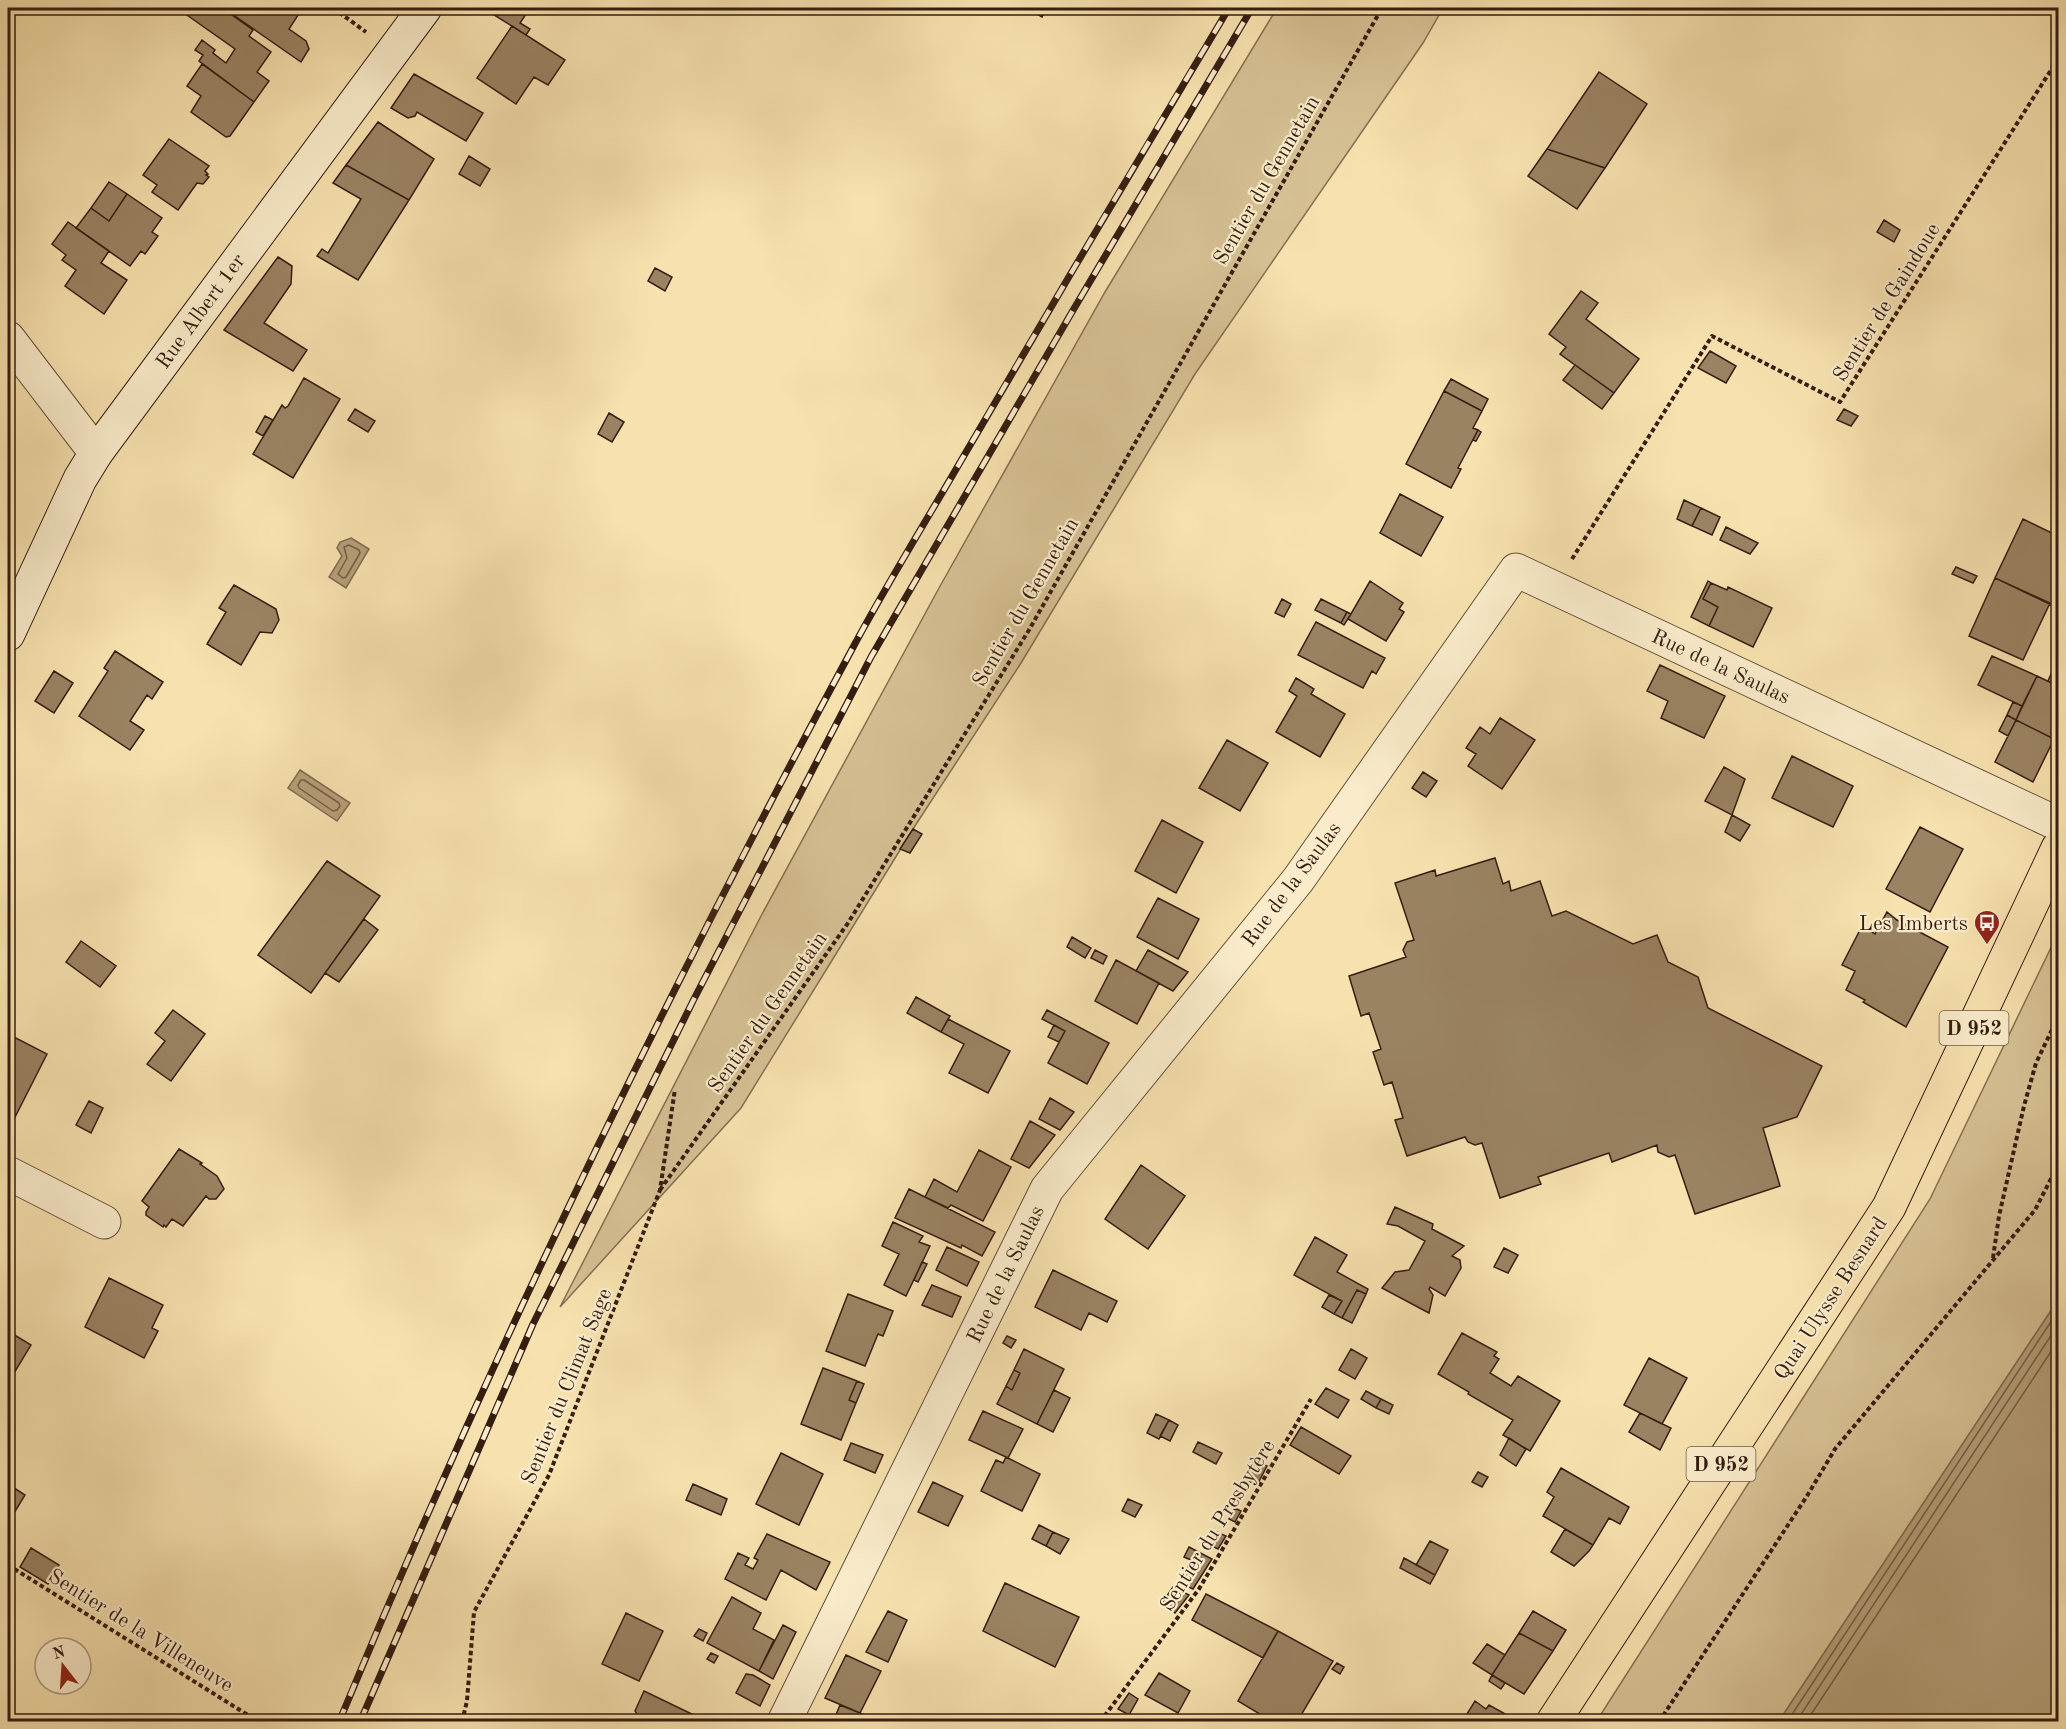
<svg xmlns="http://www.w3.org/2000/svg" width="2066" height="1729" font-family="'Old Standard TT',serif">
  <style>
    .green { fill: #d6c194; stroke: #866f52; stroke-width: 1.5 }
    .water { fill: #b59f79; stroke: #826b4f; stroke-width: 1.5 }
    .lines { fill: none; stroke-linecap: round; stroke-linejoin: round }
    .shore { stroke: #755e44; stroke-width: 1.5 }
    .building { fill: #9a8363; stroke: #351d10; stroke-width: 1.5 }
    .street-casing { stroke: #664e38; stroke-width: 35 }
    .secondary-casing { stroke: #351d10; stroke-width: 35 }
    .primary-casing { stroke: #351d10; stroke-width: 35 }
    .path { stroke: #351d10; stroke-width: 4; stroke-dasharray: 4.5 3; stroke-linecap: butt }
    .street { stroke: #faeccb; stroke-width: 33 }
    .secondary { stroke: #faeccb; stroke-width: 33 }
    .primary { stroke: #f7e2af; stroke-width: 33 }
    .rail-casing { stroke: #351d10; stroke-width: 7 }
    .rail { stroke: #faeccb; stroke-width: 4.5; stroke-dasharray: 14; stroke-linecap: butt }
    .labels { text-anchor: middle; stroke-width: 4.5; stroke-linejoin: round; paint-order: stroke }
    .shield { fill: #faeccb; stroke: #705b48; stroke-width: 1.5 }
    .shield-label { font-size: 20px; font-weight: bold; fill: #351d10 }
    .street-label { font-size: 21px; fill: #351d10; stroke: #faeccb }
    .poi-label { font-size: 21px; fill: #351d10; stroke: #faeccb; text-anchor: end }
  </style>
  <rect width="100%" height="100%" fill="#f7e2af"/>
  <filter id="stains"><feTurbulence type="fractalNoise" baseFrequency=".00333" numOctaves="4"/><feColorMatrix values="0 0 0 0 .2 0 0 0 0 .09 0 0 0 0 .02 0 0 0 .5 -.17"/></filter>
  <radialGradient id="worn" r=".72"><stop offset=".6" stop-color="#630" stop-opacity="0"/><stop offset="1" stop-color="#630" stop-opacity=".3"/></radialGradient>
  <path class="green" d="M1277,8H1443L1423,43L1195,374L1021,663L913,829L741,1108L560,1307L761,916L939,588L1105,292Z
    M2058,933V1300L1779,1721L1596,1722L1930,1199Z"/>
  <path class="water" d="M351,538L369,549L346,588L329,577L342,556L337,548L340,542Z
    M300,770L350,803L337,821L288,788Z
    M2058,1300V1721H1779Z"/>
  <g class="lines">
    <path class="shore" d="M349,545L359,550L360,553L346,577L343,578L338,574L347,558L344,547Z
      M301,780H304L339,803L340,806L337,810L333,811L299,788L298,785Z
      M1787,1722L2058,1311
      M1796,1722L2058,1325
      M1806,1722L2058,1341"/>
  </g>
  <path class="building" d="M177,8H222L253,30L249,36L271,52L257,72L269,81L254,102L199,61L203,55L195,50L202,40L215,50L213,53L226,63L235,49Z
    M237,8H294L300,12L289,29L306,41L309,49L301,62L232,14Z
    M483,8H530L520,23L530,29L526,35Z
    M1026,8H1047L1042,17Z
    M512,26L565,60L548,85L534,77L516,104L477,78Z
    M202,64L254,102L230,136L226,137L191,112L201,96L187,86Z
    M1599,72L1647,104L1605,168L1547,149Z
    M414,74L483,113L466,141L417,112L415,116L408,118L391,108Z
    M378,122L434,159L409,200L346,165Z
    M169,139L209,166L205,171L208,174L206,175L209,177L203,184L197,183L178,210L152,192L157,185L143,175Z
    M1547,149L1605,168L1577,209L1528,176Z
    M469,156L490,169L480,186L459,174Z
    M346,165L409,200L358,280L317,256L322,249L328,253L361,199L333,183Z
    M109,182L127,194L109,221L91,208Z
    M127,194L162,218L152,232L158,236L145,254L141,251L130,266L76,228L91,208L109,221Z
    M1884,220L1900,230L1894,242L1877,232Z
    M68,222L109,251L101,263L127,280L104,314L65,286L76,270L62,260L66,255L52,244Z
    M278,257L292,266L291,284L264,323L307,350L293,371L224,330Z
    M655,268L672,277L665,291L648,281Z
    M1581,291L1598,303L1586,319L1639,359L1614,393L1560,354L1566,347L1549,334Z
    M1710,351L1736,366L1726,383L1698,368Z
    M1575,365L1614,393L1602,409L1563,380Z
    M304,378L340,399L293,478L253,454L282,405L285,408L288,406Z
    M1451,379L1488,399L1482,411L1444,391Z
    M1444,391L1482,411L1473,428L1478,430L1458,468L1461,469L1451,488L1406,464Z
    M355,409L375,421L368,432L348,420Z
    M1844,409L1858,416L1851,426L1837,420Z
    M609,413L624,422L612,442L598,434Z
    M265,416L273,420L263,436L256,432Z
    M1478,430L1481,432L1476,441L1473,440Z
    M1400,494L1443,517L1421,556L1380,533Z
    M1684,500L1701,508L1692,526L1677,519Z
    M1701,508L1720,517L1712,535L1692,526Z
    M2023,519L2058,536V583L2053,595L2058,598V608L1995,578Z
    M1726,527L1758,543L1750,554L1720,540Z
    M1956,567L1977,576L1973,583L1952,574Z
    M1995,578L2050,603L2023,660L1969,636Z
    M1370,581L1403,603L1399,609L1404,612L1386,641L1348,619Z
    M1708,581L1711,583L1703,599L1718,607L1709,626L1691,617Z
    M1711,583L1727,590L1728,587L1772,608L1753,647L1709,626L1718,607L1703,599Z
    M234,585L276,609L279,620L272,633L260,632L241,665L207,644L226,612L219,608Z
    M1282,599L1291,604L1284,617L1275,613Z
    M1321,599L1347,612L1341,623L1315,610Z
    M1347,612L1351,614L1344,625L1341,623Z
    M1316,622L1385,658L1376,674L1372,671L1363,688L1298,655Z
    M115,651L163,682L152,699L147,695L130,721L144,730L130,750L79,716L108,671L104,668Z
    M1992,656L2037,676L2022,706L1978,685Z
    M2056,663L2058,664V686L2048,681Z
    M1660,665L1725,696L1704,738L1661,718L1668,701L1647,691Z
    M54,671L73,683L54,713L35,701Z
    M2037,676L2058,686V731L2054,739L2016,720Z
    M1296,678L1314,689L1311,694L1345,714L1320,757L1276,732L1297,696L1289,691Z
    M2013,702L2022,706L2016,720L2007,715Z
    M2007,715L2016,720L2008,736L1999,731Z
    M1500,718L1535,740L1502,789L1468,766L1476,754L1466,748L1480,727L1490,734Z
    M2016,720L2054,739L2033,782L1995,762Z
    M1227,740L1268,763L1240,811L1199,788Z
    M1792,756L1853,786L1833,827L1772,798Z
    M1724,767L1745,779L1732,815L1705,801Z
    M1423,772L1437,781L1426,797L1412,788Z
    M1732,815L1750,825L1740,841L1725,832Z
    M1162,820L1203,842L1176,893L1135,871Z
    M1920,827L1963,849L1930,912L1886,889Z
    M913,829L922,834L910,853L900,849Z
    M1495,858L1503,884L1509,881L1511,891L1540,881L1552,916L1566,911L1633,944L1657,935L1668,962L1698,977L1708,1008L1822,1066L1797,1117L1763,1128L1780,1186L1695,1214L1675,1155L1669,1157L1658,1152L1657,1145L1612,1162L1609,1153L1538,1177L1541,1184L1500,1198L1482,1143L1475,1145L1468,1142L1465,1137L1407,1156L1395,1120L1403,1118L1392,1082L1384,1085L1373,1052L1381,1049L1369,1013L1361,1016L1349,976L1406,957L1403,950L1407,942L1414,940L1395,883L1435,870L1436,876Z
    M327,861L380,896L311,993L258,955Z
    M1158,898L1199,919L1178,959L1137,937Z
    M1887,912L1897,920L1948,947L1906,1027L1863,1002L1865,1000L1846,990L1855,971L1842,965L1862,926L1875,934Z
    M364,919L378,930L339,982L325,973Z
    M1072,937L1091,948L1085,958L1067,947Z
    M81,941L116,966L100,987L66,962Z
    M1095,950L1107,956L1103,964L1091,958Z
    M1148,950L1188,972L1173,991L1136,971Z
    M1116,960L1159,983L1137,1024L1095,1001Z
    M916,997L950,1016L941,1032L907,1013Z
    M173,1010L205,1034L171,1081L147,1064L165,1041L155,1033Z
    M1047,1010L1109,1043L1087,1084L1048,1063L1065,1031L1042,1019Z
    M948,1019L1010,1051L988,1093L949,1073L964,1044L941,1032Z
    M1054,1025L1065,1031L1059,1042L1048,1037Z
    M8,1034L47,1054L10,1127L8,1126Z
    M1050,1098L1074,1112L1060,1130L1039,1119Z
    M89,1101L103,1108L91,1133L76,1125Z
    M1030,1121L1055,1135L1029,1168L1011,1159Z
    M179,1149L202,1163L200,1164L217,1176L224,1189L216,1199H209L206,1196L183,1226L172,1219L166,1227L164,1225L163,1227L146,1215V1212L149,1207L142,1201Z
    M979,1150L1011,1167L983,1221L951,1205L948,1208L925,1197L934,1179L957,1192Z
    M1141,1165L1185,1196L1148,1249L1105,1219Z
    M909,1189L995,1232L982,1256L962,1245L961,1248L895,1218Z
    M1395,1207L1433,1224L1432,1229L1464,1246L1452,1256L1460,1260L1461,1268L1445,1296L1430,1287L1429,1289L1433,1295L1429,1313L1382,1288L1395,1272L1409,1270L1425,1241L1398,1226L1387,1224Z
    M893,1222L923,1236L919,1242L930,1246L906,1296L884,1285L899,1254L882,1246Z
    M1315,1237L1347,1255L1337,1272L1368,1289L1366,1294L1357,1290L1342,1318L1334,1314L1342,1301L1294,1275Z
    M947,1247L979,1262L967,1286L936,1270Z
    M1504,1248L1518,1255L1508,1273L1494,1267Z
    M922,1262L927,1264L918,1282L914,1280Z
    M1053,1270L1117,1301L1107,1322L1089,1313L1081,1330L1035,1307Z
    M109,1278L163,1305L152,1328L158,1331L144,1358L85,1327Z
    M932,1285L961,1297L952,1317L922,1305Z
    M1357,1290L1366,1294L1352,1323L1342,1318Z
    M848,1294L893,1311L883,1336L878,1334L865,1366L826,1351Z
    M1329,1295L1342,1301L1334,1314L1322,1307Z
    M8,1331L31,1345L8,1383Z
    M1462,1333L1497,1352L1494,1356L1499,1359L1490,1373L1511,1386L1518,1376L1560,1401L1530,1451L1503,1435L1513,1420L1468,1394L1469,1392L1438,1374Z
    M1007,1336L1016,1340L1011,1348L1003,1343Z
    M1024,1349L1064,1369L1037,1424L997,1404L1006,1386L1012,1390L1020,1373L1014,1370Z
    M1351,1349L1367,1358L1355,1379L1339,1370Z
    M1649,1358L1687,1378L1662,1424L1624,1405Z
    M823,1368L857,1381L849,1400L856,1403L841,1440L801,1424Z
    M1014,1370L1020,1373L1012,1390L1006,1386Z
    M857,1381L864,1384L856,1403L849,1400Z
    M1326,1388L1349,1400L1338,1418L1315,1404Z
    M1054,1390L1070,1398L1053,1432L1037,1424Z
    M1366,1391L1381,1399L1376,1408L1361,1399Z
    M1381,1399L1393,1405L1389,1414L1376,1408Z
    M983,1411L1023,1429L1008,1458L969,1440Z
    M1640,1413L1671,1428L1660,1450L1629,1432Z
    M1156,1414L1169,1420L1159,1439L1147,1433Z
    M1169,1420L1178,1425L1170,1441L1160,1436Z
    M1301,1427L1351,1456L1339,1474L1290,1445Z
    M1509,1438L1526,1449L1516,1466L1500,1455Z
    M1198,1442L1222,1453L1216,1464L1193,1452Z
    M851,1443L883,1455L875,1473L844,1460Z
    M781,1453L823,1474L799,1525L756,1504Z
    M1006,1457L1040,1474L1022,1511L981,1491L996,1460L1003,1463Z
    M1254,1459L1267,1466L1257,1485L1244,1479Z
    M1561,1468L1629,1507L1620,1524L1609,1518L1593,1545L1543,1516L1554,1497L1547,1492Z
    M1478,1472L1488,1477L1482,1487L1472,1482Z
    M933,1482L963,1496L948,1526L918,1512Z
    M8,1484L25,1495L8,1523Z
    M693,1484L727,1499L721,1515L686,1500Z
    M1128,1499L1142,1505L1135,1517L1122,1511Z
    M1235,1508L1241,1511L1235,1522L1229,1519Z
    M1039,1525L1053,1532L1046,1546L1032,1539Z
    M1565,1529L1593,1545L1589,1551L1574,1566L1551,1552Z
    M1053,1532L1069,1539L1060,1554L1046,1546Z
    M1217,1532L1226,1536L1218,1549L1210,1545Z
    M767,1534L830,1562L816,1590L781,1570L766,1600L725,1579L738,1553L749,1558L745,1565L753,1569L758,1560L754,1558Z
    M1430,1541L1448,1550L1435,1575L1416,1565Z
    M1189,1547L1212,1559L1193,1589L1180,1583L1191,1560L1184,1557Z
    M31,1548L59,1565L48,1584L20,1567Z
    M1404,1558L1435,1575L1430,1584L1400,1568Z
    M1005,1583L1079,1617L1055,1667L983,1631Z
    M1173,1587L1189,1595L1175,1613L1162,1603Z
    M1206,1594L1278,1631L1263,1658L1192,1620Z
    M732,1597L761,1613L753,1629L774,1640L759,1671L707,1643Z
    M888,1611L907,1620L888,1662L866,1652Z
    M1533,1611L1566,1630L1553,1651L1519,1633Z
    M626,1613L663,1631L639,1681L602,1664Z
    M783,1625L796,1632L773,1679L759,1671Z
    M699,1629L707,1633L703,1641L694,1636Z
    M1278,1631L1333,1661L1297,1722H1273L1238,1701Z
    M1519,1633L1553,1651L1524,1694L1492,1675Z
    M1487,1644L1505,1655L1492,1675L1473,1663Z
    M711,1653L718,1656L714,1663L707,1659Z
    M846,1655L881,1671L860,1713L825,1698Z
    M1337,1663L1344,1667L1340,1674L1332,1669Z
    M1159,1673L1190,1691L1178,1713L1145,1695Z
    M746,1674L753,1675L770,1685L760,1706L736,1693Z
    M1492,1675L1505,1683L1501,1689L1489,1681Z
    M644,1691L700,1718L699,1722H646V1720L638,1716L635,1711Z
    M1129,1693L1138,1699L1129,1715L1118,1709Z
    M1475,1701L1486,1709L1489,1705L1509,1716L1506,1722H1462Z
    M840,1705L860,1713L879,1722H833Z"/>
  <g class="lines">
    <defs>
      <path id="street" d="M8,338L96,453
        M8,1173L104,1222
        M784,1722L1047,1189L1298,880L1516,570L2058,824"/>
      <path id="secondary" d="M8,634L80,479L96,453L425,8"/>
      <path id="primary" d="M1553,1722L1889,1207L2058,848"/>
    </defs>
    <use href="#street" class="street-casing"/>
    <use href="#secondary" class="secondary-casing"/>
    <use href="#primary" class="primary-casing"/>
    <path class="path" d="M333,8L366,32
      M1572,559L1712,336L1840,402L2058,59
      M660,1190L848,923L1029,630L1382,8
      M1993,1258L1999,1216L2024,1106L2036,1063L2058,1017
      M8,1565L259,1722
      M462,1722L467,1701L474,1612L549,1475L660,1190L675,1089
      M1100,1722L1199,1589L1311,1399
      M1659,1722L1807,1496L1835,1449L2035,1210L2058,1165"/>
    <use href="#street" class="street"/>
    <use href="#secondary" class="secondary"/>
    <use href="#primary" class="primary"/>
    <defs>
      <path id="rail" d="M339,1722C490,1357 663,1000 850,653C885,587 925,523 962,459C1050,308 1139,158 1229,8
        M360,1722L533,1324L694,999L871,657L1072,312L1252,8"/>
    </defs>
    <use href="#rail" class="rail-casing"/>
    <use href="#rail" class="rail"/>
  </g>
  <defs>
    <symbol id="bus-pin" viewBox="-11 -11 22 30"><path d="M0 17L-7.5 6A9.5 9.5 0 1 1 7.5 6Z" fill="#8f2418" stroke="#faeccb"/><path d="M-5-6H5V4H4V6H2V4H-2V6H-4V4H-5ZM-3.5-4V0h7V-4ZM-3.5 1.2v1.5H-2V1.2ZM2 1.2v1.5H3.5V1.2Z" fill="#fff"/></symbol>
  </defs>
  <g fill-rule="evenodd">
    <use href="#bus-pin" x="1972" y="908" width="30" height="40"/>
  </g>
  <g class="labels">
    <g class="shield">
      <rect x="1939.5" y="1011" width="69" height="34" rx="4.5"/>
      <rect x="1686.5" y="1447" width="69" height="34" rx="4.5"/>
    </g>
    <g class="shield-label">
      <text x="1974" y="1035">D 952</text>
      <text x="1721" y="1471">D 952</text>
    </g>
    <g class="street-label">
      <text transform="translate(1266 180) rotate(-60)" y="7">Sentier du Gennetain</text>
      <text transform="translate(1886 302) rotate(-58)" y="7">Sentier de Gaindoue</text>
      <text transform="translate(200 311) rotate(-54)" y="7">Rue Albert 1er</text>
      <text transform="translate(1025 602) rotate(-60)" y="7">Sentier du Gennetain</text>
      <text transform="translate(1721 666) rotate(25)" y="7">Rue de la Saulas</text>
      <text transform="translate(1291 884) rotate(-53)" y="7">Rue de la Saulas</text>
      <text transform="translate(767 1012) rotate(-55)" y="7">Sentier du Gennetain</text>
      <text transform="translate(1005 1274) rotate(-64)" y="7">Rue de la Saulas</text>
      <text transform="translate(1830 1298) rotate(-57)" y="7">Quai Ulysse Besnard</text>
      <text transform="translate(566 1386) rotate(-68)" y="7">Sentier du Climat Sage</text>
      <text transform="translate(1217 1525) rotate(-58)" y="7">Sentier du Presbytère</text>
      <text transform="translate(141 1630) rotate(32)" y="7">Sentier de la Villeneuve</text>
    </g>
    <g class="poi-label">
      <text x="1968" y="930">Les Imberts</text>
    </g>
  </g>
  <rect width="2066" height="1729" fill="none" stroke="#f7e2af" stroke-width="30"/>
  <rect x="9" y="9" width="2048" height="1711" fill="none" stroke="#351d10" stroke-width="3"/>
  <rect x="15" y="15" width="2036" height="1699" fill="none" stroke="#351d10" stroke-width="1.5"/>
  <g transform="translate(63 1666) rotate(343)"><circle r="28" fill="#faeccb" stroke="#ab9980" stroke-width="1.5"/>
  <path d="M0-4.5L10 22L0 15L-10 22Z" fill="#8f2418"/>
  <text y="-9" font-size="16" font-weight="bold" text-anchor="middle" fill="#351d10">N</text>
  </g>
  <rect width="100%" height="100%" filter="url(#stains)"/>
  <rect width="100%" height="100%" fill="url(#worn)"/>
</svg>
